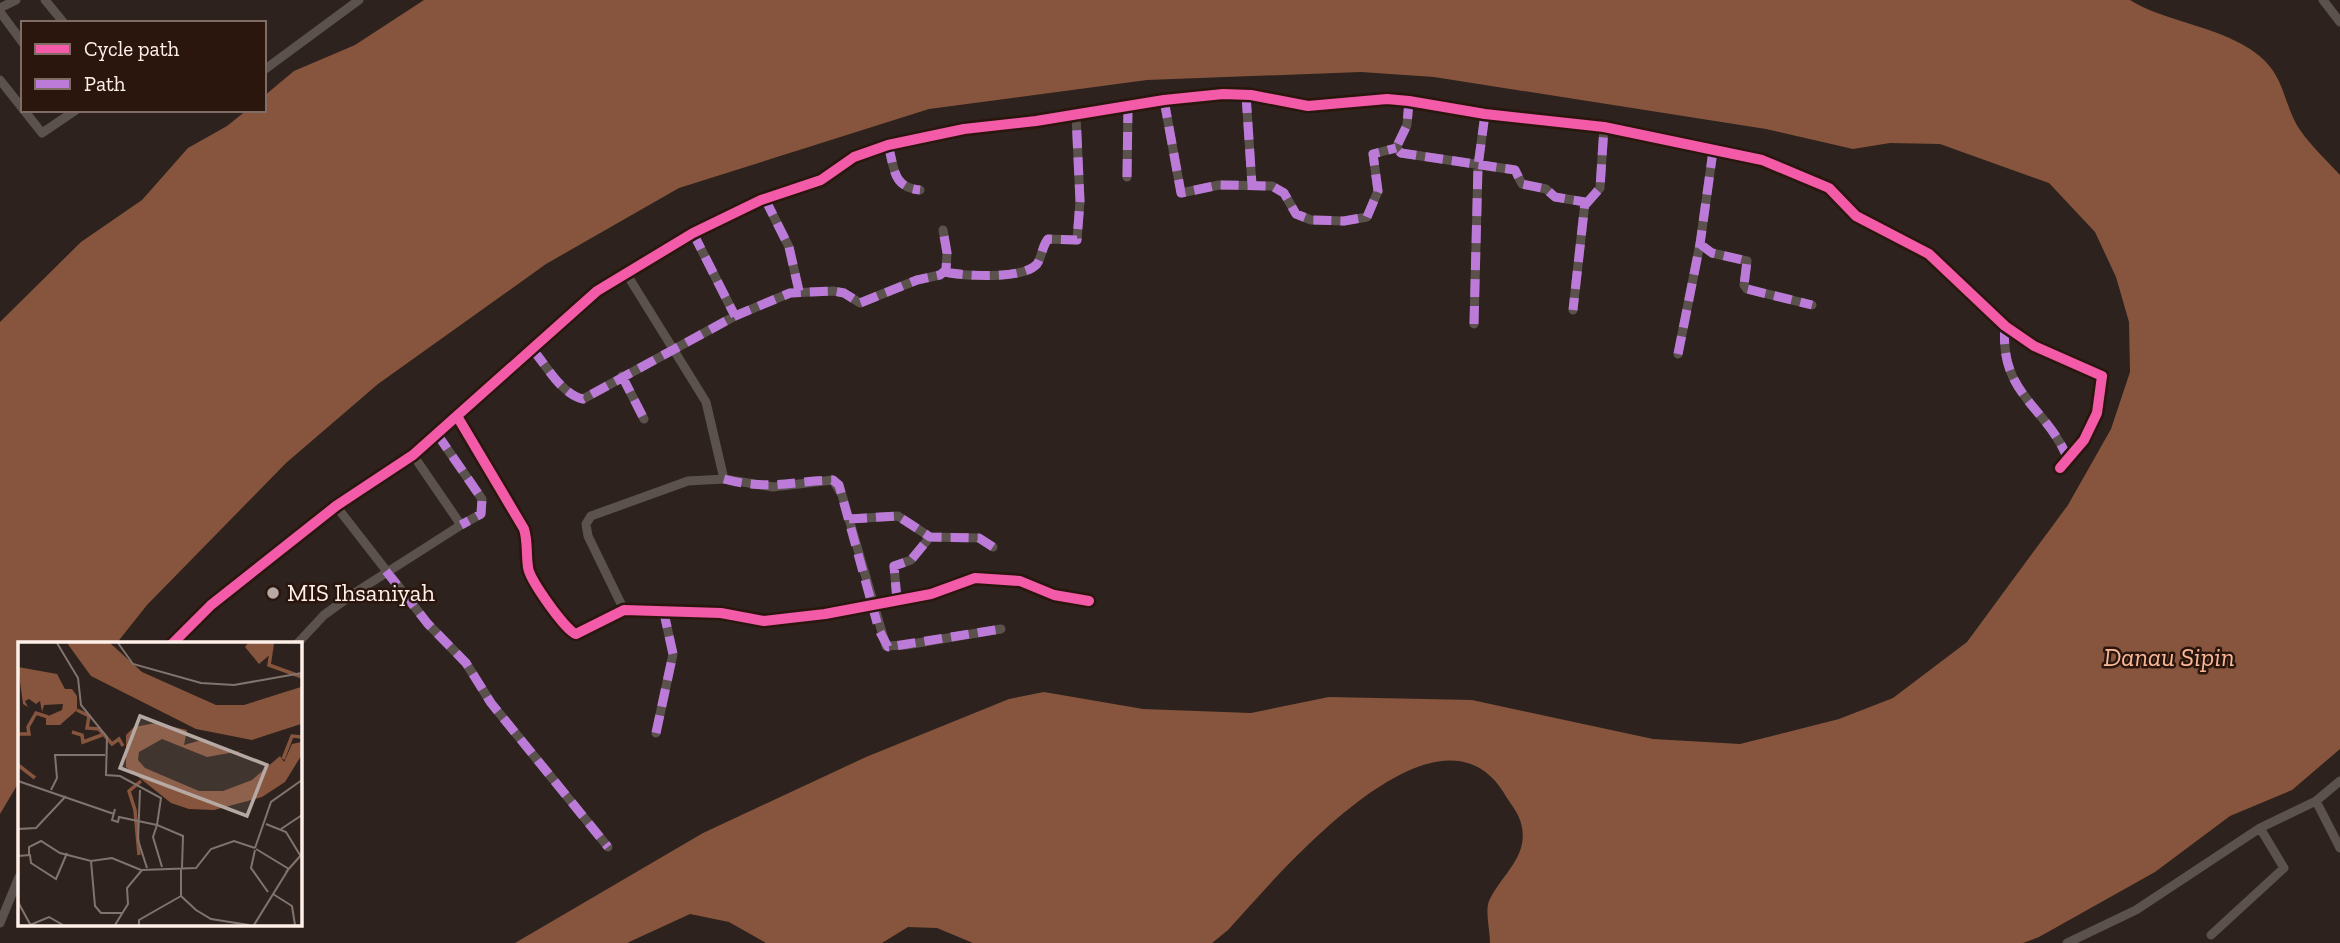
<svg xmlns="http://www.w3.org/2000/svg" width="2340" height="943" font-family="'Zilla Slab',serif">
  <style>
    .water { fill: #87553d }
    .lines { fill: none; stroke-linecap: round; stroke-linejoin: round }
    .minor { stroke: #5b524d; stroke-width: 9 }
    .quiet { stroke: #bd7bd9; stroke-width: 9; stroke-dasharray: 18 9; stroke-linecap: butt }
    .cycleway-casing { stroke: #2a160d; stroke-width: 15 }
    .cycleway { stroke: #f35aa7; stroke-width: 10 }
    .poi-dot { fill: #b6a8a2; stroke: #2a160d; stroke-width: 2.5 }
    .labels { text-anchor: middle; stroke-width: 5; stroke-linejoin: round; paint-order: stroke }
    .poi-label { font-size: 24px; fill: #fff0e9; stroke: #2a160d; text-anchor: start }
    .water-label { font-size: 26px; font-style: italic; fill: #fbb898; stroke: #2a160d }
    .inset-river { fill: none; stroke: #87553d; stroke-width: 3.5 }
    .inset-road { fill: none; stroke: #81746f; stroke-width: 2 }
    .view { fill: #b6a8a2; fill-opacity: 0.15; stroke: #b6a8a2; stroke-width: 3.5 }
    .inset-edge { fill: none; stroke: #fff0e9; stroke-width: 3.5 }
  </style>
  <rect width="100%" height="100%" fill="#2d221d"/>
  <path class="water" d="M424,0H2130C2166,22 2213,25 2250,49C2287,73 2281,101 2300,130C2311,146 2327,161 2340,175V749L2292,790L2230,816L2155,872L2039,937L2023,943H1490C1490,931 1485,911 1489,901C1502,873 1532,855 1520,820C1517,811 1509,802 1504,793C1436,684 1274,880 1228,930L1212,943H973L937,928L908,927L882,943H766L729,922L690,914L627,943H515L703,833L866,757L1009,699L1044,692L1143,709L1251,713L1329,697L1472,700L1653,739L1740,744L1839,719L1893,698L1967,642L2068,505L2111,429L2130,372L2129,322L2116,277L2095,232L2049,183L1940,144L1890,143L1853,149L1766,129L1434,77L1361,72L1147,80L929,109L679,188L546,264L378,384L286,463L147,605L116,644H19V782L0,814V322L81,242L142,200L188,148L227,126L247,110H264V96L294,71L355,45Z"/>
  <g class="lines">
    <path class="minor" d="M45,0L64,23
      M2323,0L2340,22
      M0,8L16,0
      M0,12L23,43
      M264,70L359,0
      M0,80L42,133L76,110
      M1246,95L1252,185
      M1164,100L1181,193L1219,185L1272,186L1284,193L1296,214L1311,220L1344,221L1367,217L1378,191L1373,154L1396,148
      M1409,101L1407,125L1396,148L1401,153L1515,170L1522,184L1546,189L1555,197L1585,202L1573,310
      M888,145C895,169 892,187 920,190
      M1127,177L1128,107
      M765,199L789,247L799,291
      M1586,204L1600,188L1604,127
      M693,233L735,316
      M1700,244L1712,253L1747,261L1744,285L1747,289L1812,305
      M945,272C964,276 1023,280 1037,264C1042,257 1042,246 1048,239L1077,240L1080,201L1076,115
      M626,273L706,402L724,479
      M1474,324L1478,166L1485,114
      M2005,326C1999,394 2046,406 2067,457
      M533,350C546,365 562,395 583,399L735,316L790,293L833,291L844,293L860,303L917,280L940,275L946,270L947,253L943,230
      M1678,354L1700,244L1713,151
      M622,376L644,419
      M457,416L524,529C528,542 526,553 528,567C529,579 565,630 576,634L624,610L721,613L764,621L825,614L931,594L975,578L1020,581L1054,595L1089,601
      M437,434L482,499L481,514L461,525
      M336,506L428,624L466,663L491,703L608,847
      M849,519L898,516L930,537L979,538L993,547
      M897,600L894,566L911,560L930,537
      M624,610L588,536L586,524L591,516L688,481L724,479L773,487L833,480L842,495L886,646L906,645L1001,629
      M172,644L211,605L336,506L413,455L597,291L693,233L761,200L821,180L854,157L888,145L964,129L1036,121L1164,100L1223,94L1251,95L1308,106L1387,99L1409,101L1485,114L1604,127L1762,160L1829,188L1856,216L1929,254L2005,326L2034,346L2102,376L2097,413L2084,440L2060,468
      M297,644L324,615L353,594L461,525L413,455
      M656,733L673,654L664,613
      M2316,801L2340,848
      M0,923L19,877
      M2211,935L2284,868L2260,828
      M2067,943L2136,910L2260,828L2316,801L2340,781"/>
    <path class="quiet" d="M1246,95L1252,185
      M1164,100L1181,193L1219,185L1272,186L1284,193L1296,214L1311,220L1344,221L1367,217L1378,191L1373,154L1396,148
      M1409,101L1407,125L1396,148L1401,153L1515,170L1522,184L1546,189L1555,197L1585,202L1573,310
      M888,145C895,169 892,187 920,190
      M1127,177L1128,107
      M765,199L789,247L799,291
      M1586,204L1600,188L1604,127
      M693,233L735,316
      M1700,244L1712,253L1747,261L1744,285L1747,289L1812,305
      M945,272C964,276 1023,280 1037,264C1042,257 1042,246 1048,239L1077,240L1080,201L1076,115
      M1474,324L1478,166L1485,114
      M2005,326C1999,394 2046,406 2067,457
      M533,350C546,365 562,395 583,399L735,316L790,293L833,291L844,293L860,303L917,280L940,275L946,270L947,253L943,230
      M1678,354L1700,244L1713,151
      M622,376L644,419
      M437,434L482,499L481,514L461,525
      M724,479C768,491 791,481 833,480L839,485L879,630L888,647L1001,629
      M849,519L898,516L930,537L979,538L993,547
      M386,571L428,624L466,663L491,703L608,847
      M897,600L894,566L911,560L930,537
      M656,733L673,654L664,613"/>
    <defs>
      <path id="cycleway" d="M457,416L524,529C528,542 526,553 528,567C529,579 565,630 576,634L624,610L721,613L764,621L825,614L931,594L975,578L1020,581L1054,595L1089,601
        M172,644L211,605L336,506L413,455L597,291L693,233L761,200L821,180L854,157L888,145L964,129L1036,121L1164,100L1223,94L1251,95L1308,106L1387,99L1409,101L1485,114L1604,127L1762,160L1829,188L1856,216L1929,254L2005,326L2034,346L2102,376L2097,413L2084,440L2060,468"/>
    </defs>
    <use href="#cycleway" class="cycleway-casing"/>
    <use href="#cycleway" class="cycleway"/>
  </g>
  <circle class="poi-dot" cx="273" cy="593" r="7"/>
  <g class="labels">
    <g class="poi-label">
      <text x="287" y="601">MIS Ihsaniyah</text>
    </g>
    <g class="water-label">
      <text x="2169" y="666">Danau Sipin</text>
    </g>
  </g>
  <g transform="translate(18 642)">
    <rect width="284" height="284" fill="#2d221d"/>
    <path d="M49,1H92L124,30L198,63H226L283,45V82L234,98L178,87L73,34ZM230,1H256L255,10L241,22L227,5ZM0,25L39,32L47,47H54L59,54V68L42,83H28V75L44,68L45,62L26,63L24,70L22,59L18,62L11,57L7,59L10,65L5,62ZM138,81L169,88L166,103L187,97L211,110L228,108L189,115L144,97L121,110L120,118L127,126L181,149H205L234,138L262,114L266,120L274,102L283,100V114L267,140L244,155L196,168L171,167L153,161L108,125V93L116,85Z" fill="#87553d"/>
    <path class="inset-river" d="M253,11L251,23L284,35M59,68L71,74L69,86L81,87L94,102L101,97L105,104M54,90L64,93L65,100L84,93M0,92H11L10,85L18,71L30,75M265,117L274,94L284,95M0,123L17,136M121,213L117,168L111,149L123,139"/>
    <path class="inset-road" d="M39,1L60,36L63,63L89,95L88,133L102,134L143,156L139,183L165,194L164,226M100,1L115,22L183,41L216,43L284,31M0,139L96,172M33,148L39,136L37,113H87M122,148L120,198L129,226M97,167L94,178L100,180L101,175L139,183L135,195L144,225M248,182L268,190L282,213M0,187L18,186L48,154M263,187L284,173M237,206L253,160L284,138M238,207L271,227M237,208L233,226L250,250M11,213V205L23,199L42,211L73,219L94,216L123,228M0,214L12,213L13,221L38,237L49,211M73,219L77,264L83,271H104M163,226V254L178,268L193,277L231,283M268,230L284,212M255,252L274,264L277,283M0,260L12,282M12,283L31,275L45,283M97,283L110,262L109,246L124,228L178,226L193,207L216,199L237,206M121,283V278L163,254M236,283L270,228"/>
    <path class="view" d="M122,74L249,123L229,174L102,126Z"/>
    <rect width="284" height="284" class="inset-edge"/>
  </g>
  <rect x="21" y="21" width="245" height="91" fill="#2a160d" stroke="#7f6d65" stroke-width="2"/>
  <rect x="35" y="44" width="35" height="10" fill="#f35aa7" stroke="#7f6d65" stroke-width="2"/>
  <text x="84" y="56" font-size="21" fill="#fff0e9">Cycle path</text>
  <rect x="35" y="79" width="35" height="10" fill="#bd7bd9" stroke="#7f6d65" stroke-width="2"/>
  <text x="84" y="91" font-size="21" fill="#fff0e9">Path</text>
</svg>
